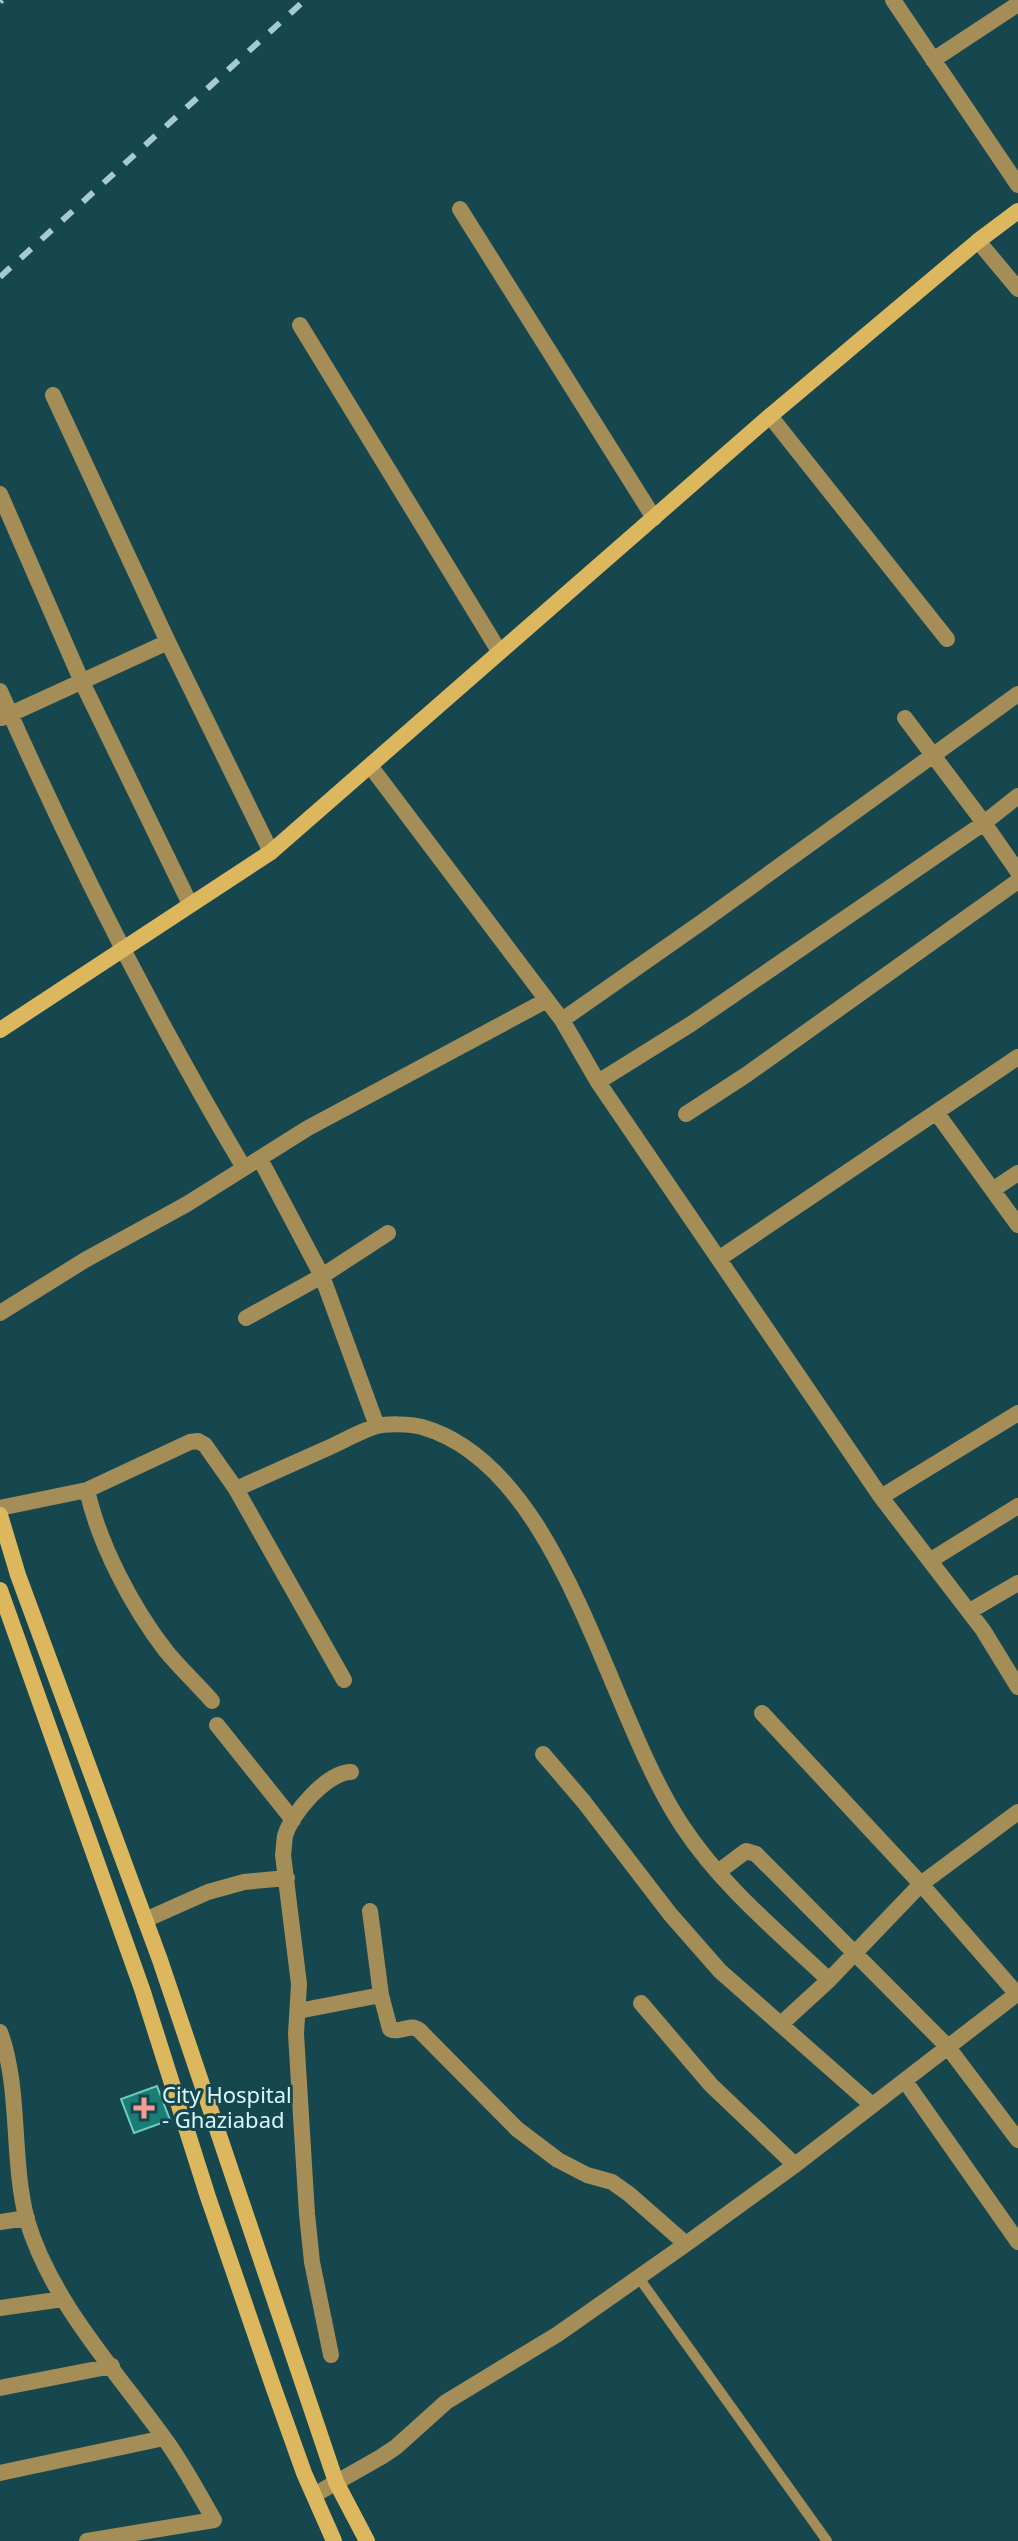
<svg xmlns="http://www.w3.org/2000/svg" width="1018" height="2541" font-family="'Noto Sans',sans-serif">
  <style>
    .building { fill: #1a7e77; stroke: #72cbc2; stroke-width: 2 }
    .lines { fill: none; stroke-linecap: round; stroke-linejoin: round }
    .lane { stroke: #a48d57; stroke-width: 10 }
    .street { stroke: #a48d57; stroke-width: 16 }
    .secondary { stroke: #dcb75e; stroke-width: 16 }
    .rail { stroke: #a5cacf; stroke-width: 6; stroke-dasharray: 14 14; stroke-linecap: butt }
    .poi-dot { fill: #f59c92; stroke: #17474e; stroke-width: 3 }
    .labels { text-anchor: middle; stroke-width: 6; stroke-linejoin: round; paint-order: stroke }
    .poi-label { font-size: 22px; fill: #d8fafe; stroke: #17474e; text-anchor: start }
  </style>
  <rect width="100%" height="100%" fill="#17474e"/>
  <path class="building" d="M157,2086L170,2120L134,2133L121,2099Z"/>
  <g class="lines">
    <path class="lane" d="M639,2278L827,2541"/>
    <path class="street" d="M893,0L1018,185
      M933,60L1018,4
      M460,209L654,518
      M978,241L1018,289
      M300,325L499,651
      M53,395L168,642L271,852
      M770,416L947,639
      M0,494L82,682L190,904
      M0,691C72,854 153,1015 244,1168
      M2,718L168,642
      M905,718L984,823L1018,872
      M371,767L562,1020L598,1082L881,1497L983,1630L1018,1687
      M562,1020L702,922L1018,694
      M598,1082L691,1024L984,823L1018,796
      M936,1112L1018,1225
      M686,1114L746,1075L1018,881
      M260,1159L322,1276L377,1426
      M994,1189L1018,1173
      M720,1258L1018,1057
      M0,1313L85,1260L187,1204L308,1128L547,1000
      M246,1318L322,1276L388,1233
      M236,1489L344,1680
      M87,1490C99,1544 132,1607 166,1651C180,1668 197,1684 212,1701
      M881,1497L1018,1413
      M0,1508L87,1490L190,1442L198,1441L205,1445L236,1489C268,1475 299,1461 330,1447C345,1440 359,1432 374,1427C386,1423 411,1424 422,1427C563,1467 607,1715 683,1827C722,1886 778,1932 829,1980
      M931,1560L1018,1506
      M970,1611L1018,1583
      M762,1713L921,1884L1017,1994
      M217,1725L293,1820
      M543,1754L584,1802L670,1914L720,1971L872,2105
      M718,1872L746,1851L756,1854L947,2046L1018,2140
      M145,1920L208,1892L244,1882L287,1878
      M381,1995L390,2029C400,2034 409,2023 419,2030L517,2129L558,2160L587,2175L612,2182L629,2194L686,2244
      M641,2003L711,2085L795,2165
      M298,2011L381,1995L370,1911
      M781,2024L829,1980L921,1884L1018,1812
      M0,2032C21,2088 11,2161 27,2220C51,2302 118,2373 167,2442C184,2466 199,2494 214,2520L87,2541
      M905,2081L1018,2242
      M0,2222L27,2218
      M0,2308L63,2299
      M331,2355L312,2262L307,2214L296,2034L299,1984L283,1855C284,1849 284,1842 285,1836C291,1814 327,1772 351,1772
      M0,2388L112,2366
      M0,2473L164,2438
      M314,2495L381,2457L396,2447L446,2402L558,2334L686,2244L795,2165L1018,1993"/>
    <path class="secondary" d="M0,1030L271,852L770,416L978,241L1018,211
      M0,1515L18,1575L160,1960L336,2482L367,2541
      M0,1590L142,1989L208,2197L274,2389L304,2473L334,2541"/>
    <path class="rail" d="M0,2L2,0
      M0,277L305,0"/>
  </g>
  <path class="poi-dot" d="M140 2096h8v8h8v8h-8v8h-8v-8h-8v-8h8z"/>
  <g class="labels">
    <g class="poi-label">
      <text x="162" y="2103">City Hospital<tspan x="162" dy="25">- Ghaziabad</tspan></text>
    </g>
  </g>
</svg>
